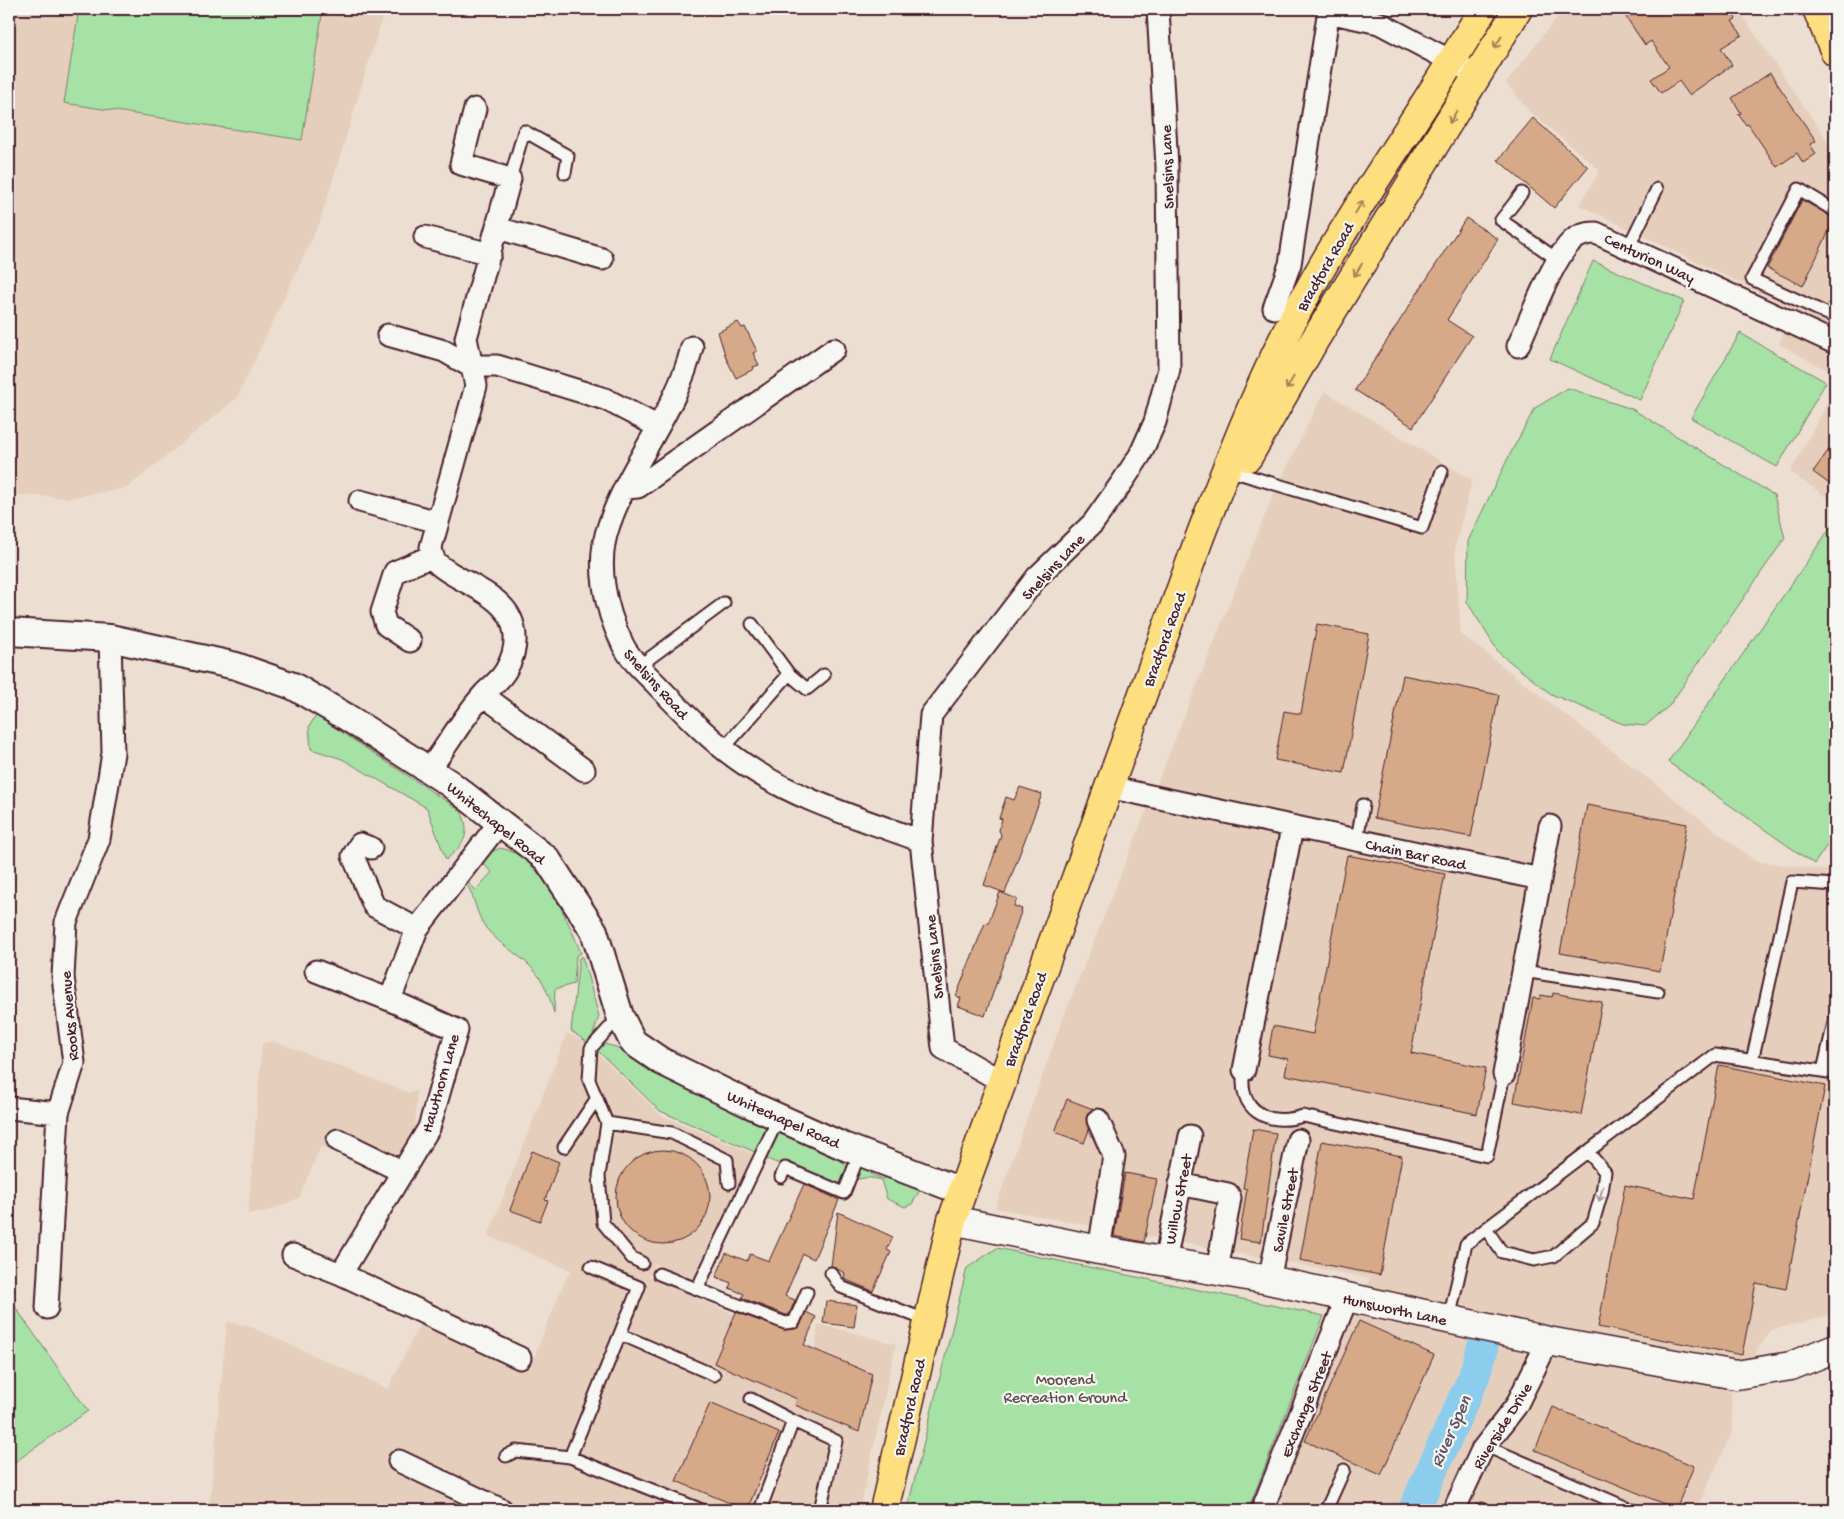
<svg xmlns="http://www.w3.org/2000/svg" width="1844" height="1519" font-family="'Gochi Hand',sans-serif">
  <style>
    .built { fill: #e5cfbc }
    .green { fill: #a6e1a6; stroke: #788068 }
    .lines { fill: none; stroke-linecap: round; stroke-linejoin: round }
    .river { stroke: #8ccced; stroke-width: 32 }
    .building { fill: #d6aa88; stroke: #4a1f2b }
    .service-casing { stroke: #4a1f2b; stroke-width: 15 }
    .minor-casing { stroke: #4a1f2b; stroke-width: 25 }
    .tertiary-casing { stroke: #4a1f2b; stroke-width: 30 }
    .secondary-casing { stroke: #4a1f2b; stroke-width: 31 }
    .primary-casing { stroke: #4a1f2b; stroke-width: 31 }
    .service { stroke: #f6f6f2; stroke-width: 11 }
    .minor { stroke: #f6f6f2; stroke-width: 21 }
    .tertiary { stroke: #f6f6f2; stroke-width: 26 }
    .secondary { stroke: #f6f6f2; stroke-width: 28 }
    .primary { stroke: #fedf80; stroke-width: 28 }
    .oneway { stroke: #a47f56 }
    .oneway2 { stroke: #a99598 }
    .labels { text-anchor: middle; stroke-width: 4.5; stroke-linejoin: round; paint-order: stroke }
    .street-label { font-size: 16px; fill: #4a1f2b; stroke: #f6f6f2 }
    .park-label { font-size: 16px; fill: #61504a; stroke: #f6f6f2 }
    .water-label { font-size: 18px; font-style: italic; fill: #5e5365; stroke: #f6f6f2 }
  </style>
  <rect width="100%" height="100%" fill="#ecdfd2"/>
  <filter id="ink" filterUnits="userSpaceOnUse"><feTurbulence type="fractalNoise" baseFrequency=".02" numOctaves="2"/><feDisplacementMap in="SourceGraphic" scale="10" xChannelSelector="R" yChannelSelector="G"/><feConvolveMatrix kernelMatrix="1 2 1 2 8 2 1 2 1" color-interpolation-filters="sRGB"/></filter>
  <g filter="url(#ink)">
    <path class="built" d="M9,9H385L320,222L237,398L127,488L68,498L9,494Z
      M1563,9H1738L1835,152V375L1779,344L1794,309L1579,205L1600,170L1530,112L1506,83Z
      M1835,389V503L1790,472Z
      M1324,391L1472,480L1455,548L1461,634L1755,861L1835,871V1312L1820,1318L1771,1330L1731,1390L1733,1431L1696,1510H1270L1370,1278L995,1208L1061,1023L1271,500Z
      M567,1033L586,1042L661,1115L754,1154L693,1279L655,1264L649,1277L734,1314L727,1331L734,1317L815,1348L818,1324L896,1344L860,1510H209L227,1322L247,1325L388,1389L421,1321L431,1307L534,1357L566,1278L572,1271L488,1236Z
      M274,1041L410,1093L417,1091L415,1132L387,1178L321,1146L299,1198L266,1212L248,1214L262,1043Z"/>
    <path class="green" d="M79,9H323L302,140L64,103Z
      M1593,261L1684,301L1640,400L1550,359Z
      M1740,333L1826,382L1777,467L1691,418Z
      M1568,388L1632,409L1774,495L1785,538L1669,706L1645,726L1623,724L1551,694L1499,653L1467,602L1468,541L1509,456L1535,408Z
      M1835,521V834L1814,864L1668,762Z
      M316,715L461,811C472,834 464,844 446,860L427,808L342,759L311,749L309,727Z
      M500,848C540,854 568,920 581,953L576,956L574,984L555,989L554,1013C550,999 546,985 537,974C525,957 500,946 486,928C475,913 475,894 465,883L466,881L476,890L492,872L481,862L487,854Z
      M582,956L599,1016L590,1044L571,1031L579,958Z
      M600,1043L616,1047L669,1077L767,1127L755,1152L660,1111L596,1049Z
      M778,1132C804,1139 831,1147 848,1168L856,1160L875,1168L871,1174L883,1179L895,1171L921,1188L912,1204L905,1207L887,1199L881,1180C866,1175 852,1179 840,1189L767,1159L769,1143Z
      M997,1248L1324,1316L1248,1510H907L967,1268Z
      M9,1298L88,1411L9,1466Z"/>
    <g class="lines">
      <path class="river" d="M1414,1510L1474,1376L1482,1350"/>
    </g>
    <path class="building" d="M1639,9H1729L1736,19L1732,21L1742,35L1721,48L1732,65L1689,95L1679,81L1661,93L1651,79L1669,67L1651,41L1645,45L1626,17Z
      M1770,73L1816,141L1810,144L1816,154L1803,163L1797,153L1777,167L1748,124L1746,125L1738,114L1741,113L1732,98Z
      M1533,118L1588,167L1554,208L1498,160Z
      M1802,200L1835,218L1803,286L1767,268Z
      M1466,218L1498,239L1447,320L1472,336L1413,427L1355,390Z
      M738,322L742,328L745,327L757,351L753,353L759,365L753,367L754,369L736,378L726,358L718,332Z
      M1835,441V488L1813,472Z
      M1317,624L1369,634L1344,773L1275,760L1284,711L1301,714Z
      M1403,675L1499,695L1471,837L1374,818Z
      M1020,787L1042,794L1005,893L984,885L1001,835L999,830L1002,819L999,818L1006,797L1014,800Z
      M1587,805L1687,824L1660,971L1560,953Z
      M1347,855L1445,874L1411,1053L1486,1068L1477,1114L1285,1075L1288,1059L1268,1055L1273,1026L1313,1034Z
      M1000,892L1017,899L1014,906L1022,909L985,1016L958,1006L961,998L956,996L985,923L988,924Z
      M1553,993L1602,1002L1581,1115L1514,1102L1533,998L1540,999L1541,995L1552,997Z
      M1719,1065L1825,1086L1786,1289L1756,1283L1742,1355L1598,1327L1625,1185L1694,1199Z
      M1067,1099L1093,1109L1086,1118L1089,1130L1084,1143L1055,1132Z
      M1253,1129L1276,1133L1261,1242L1239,1239L1247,1189L1243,1188Z
      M1322,1141L1402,1156L1380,1275L1300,1260Z
      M616 1197a47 47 0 1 1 94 0a47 47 0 1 1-94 0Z
      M532,1151L559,1162L545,1200L548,1201L540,1221L510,1210Z
      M1125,1173L1157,1179L1144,1242L1114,1236Z
      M804,1184L839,1200L814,1259L803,1254L785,1296L795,1300L789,1315H786L742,1298L744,1294L729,1288L731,1283L716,1277L726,1253L747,1261L750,1254L769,1261Z
      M838,1212L893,1237L887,1250L891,1252L873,1291L844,1279L845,1273L831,1266Z
      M826,1301L857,1305L854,1327L823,1323Z
      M736,1312L785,1330L799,1328L806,1312L816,1317L804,1345L872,1374L859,1432L795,1405L797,1399L714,1363Z
      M1359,1321L1434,1355L1381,1475L1305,1441Z
      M710,1403L779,1433L747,1510L676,1481Z
      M1553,1407L1694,1466L1676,1509L1535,1450Z"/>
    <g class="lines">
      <defs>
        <path id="service" d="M510,179L524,131L568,156L565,173
          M1522,193L1501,220L1558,260
          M1629,246L1657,189
          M1832,316L1752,279L1799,189L1835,211
          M1238,473L1422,528L1442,471
          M639,666L724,603
          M789,674L807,689L824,675
          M724,748L789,674L752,624
          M1357,840L1363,805
          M1523,971L1658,992
          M620,1016L591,1048L589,1080L607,1123L672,1133L727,1160L729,1183
          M1752,1061L1792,882L1835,885
          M1244,1070C1237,1110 1267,1127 1303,1116L1487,1156L1504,1074
          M1823,1071L1835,1018
          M779,1117L697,1289L785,1323L794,1322L807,1292
          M607,1123L599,1176L603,1223L632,1258L642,1263
          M564,1147L597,1098
          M781,1177L785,1168L844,1193L860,1152
          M1486,1229L1502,1252L1534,1260L1554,1256L1593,1223L1602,1192L1605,1172L1588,1152
          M591,1267L639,1287L570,1457L702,1510
          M831,1273L841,1287L928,1321
          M659,1274L697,1289
          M1449,1319L1466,1244L1715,1055L1835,1073
          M620,1334L714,1375
          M751,1399L793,1421
          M1486,1446L1632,1510
          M506,1456L516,1451L570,1457
          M760,1510L793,1421L836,1441L820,1510
          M1326,1510L1344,1470
          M1481,1510L1482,1509"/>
        <path id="minor" d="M1328,12L1379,23L1466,69
          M498,228L602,259
          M425,237L490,254
          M1274,308L1290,264L1329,9
          M388,335L444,351L470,366H497L605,399L657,426
          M1518,346C1530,320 1552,261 1571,242C1578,235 1586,233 1596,233L1835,343
          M692,347C677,411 630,463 609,525C595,563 605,609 623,645C630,659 644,672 655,683C684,713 712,743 747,766C799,801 863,819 921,841
          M625,488L638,487L834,349
          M360,501L438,522
          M410,641L386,625L382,612L395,572L432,556
          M483,695L584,770
          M429,770C447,746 463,717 483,695C491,686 500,681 506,670C513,658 517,643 514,629C508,594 460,584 438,564C432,559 432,553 431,547L476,386L466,338L510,179L461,164L475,109
          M1108,787L1540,879
          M500,822L417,929L390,1000L457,1030L429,1128L341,1274L520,1358
          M371,848L360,844L353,856L374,906L417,929
          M316,971L390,1000
          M1244,1070L1292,828
          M1504,1074L1550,826
          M1001,1081L943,1048L921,841L931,715L1037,577L1093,523L1123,481L1140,455L1155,422L1169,369L1167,167L1158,9
          M9,1108L58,1113
          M1098,1120L1114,1156L1099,1250
          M338,1140L403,1172
          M1180,1184L1228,1194L1230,1198L1217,1271
          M293,1255L341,1274
          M1165,1262L1190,1136
          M1269,1280L1298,1140
          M47,1308L58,1113L74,1063L63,977L66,922L99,839L113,753L110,638
          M399,1461L502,1510
          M1262,1510L1347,1298
          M1454,1510L1482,1450L1516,1406L1548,1341"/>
        <path id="tertiary" d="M9,632L110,638L236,666L293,686L348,718L449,783L547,859L594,931L620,1016L633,1042L661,1061L749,1104L843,1146L961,1191"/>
        <path id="secondary" d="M952,1220L1099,1250L1269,1280L1548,1341L1736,1375L1791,1366L1835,1348"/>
        <path id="primary" d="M1817,9L1835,52
          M1248,457L1314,341L1518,9
          M884,1510L952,1220L1199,539C1232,453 1266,366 1311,286C1364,191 1429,103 1483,9"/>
      </defs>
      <use href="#service" class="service-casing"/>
      <use href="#minor" class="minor-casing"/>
      <use href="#tertiary" class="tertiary-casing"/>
      <use href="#secondary" class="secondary-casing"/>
      <use href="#primary" class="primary-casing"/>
      <use href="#service" class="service"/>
      <use href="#minor" class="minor"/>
      <use href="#tertiary" class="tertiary"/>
      <use href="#secondary" class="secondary"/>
      <use href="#primary" class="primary"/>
    </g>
    <defs><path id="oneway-shaft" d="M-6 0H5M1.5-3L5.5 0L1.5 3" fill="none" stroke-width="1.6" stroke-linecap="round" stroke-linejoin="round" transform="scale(1.25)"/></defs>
    <g class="oneway">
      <use href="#oneway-shaft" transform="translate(1498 42) rotate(122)"/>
      <use href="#oneway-shaft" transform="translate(1453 117) rotate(120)"/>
      <use href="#oneway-shaft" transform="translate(1359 207) rotate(-59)"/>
      <use href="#oneway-shaft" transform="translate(1358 270) rotate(122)"/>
      <use href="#oneway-shaft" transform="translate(1290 383) rotate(120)"/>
    </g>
    <use class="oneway2" href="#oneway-shaft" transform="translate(1601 1194) rotate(104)"/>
  </g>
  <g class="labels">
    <g class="street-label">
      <text transform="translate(1166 167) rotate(-92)" y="6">Snelsins Lane</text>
      <text transform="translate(1650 257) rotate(25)" y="6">Centurion Way</text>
      <text transform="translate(1324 266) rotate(-60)" y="6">Bradford Road</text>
      <text transform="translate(1052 566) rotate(-47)" y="6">Snelsins Lane</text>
      <text transform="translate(1163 639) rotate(-70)" y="6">Bradford Road</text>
      <text transform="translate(657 683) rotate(48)" y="6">Snelsins Road</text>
      <text transform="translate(497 822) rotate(39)" y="6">Whitechapel Road</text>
      <text transform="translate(1416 853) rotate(12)" y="6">Chain Bar Road</text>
      <text transform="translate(933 957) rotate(-96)" y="6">Snelsins Lane</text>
      <text transform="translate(68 1016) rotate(-95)" y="6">Rooks Avenue</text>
      <text transform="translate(1024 1019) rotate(-70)" y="6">Bradford Road</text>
      <text transform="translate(439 1083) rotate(-74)" y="6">Hawthorn Lane</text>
      <text transform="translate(784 1118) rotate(24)" y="6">Whitechapel Road</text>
      <text transform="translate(1177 1199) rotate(-79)" y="6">Willow Street</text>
      <text transform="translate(1284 1210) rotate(-79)" y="6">Savile Street</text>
      <text transform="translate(1395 1308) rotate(12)" y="6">Hunsworth Lane</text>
      <text transform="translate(1305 1404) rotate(-68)" y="6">Exchange Street</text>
      <text transform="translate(908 1407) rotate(-77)" y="6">Bradford Road</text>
      <text transform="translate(1501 1425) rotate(-58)" y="6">Riverside Drive</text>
    </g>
    <g class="park-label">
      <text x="1065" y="1384">Moorend<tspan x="1065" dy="18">Recreation Ground</tspan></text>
    </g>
    <g class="water-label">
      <text transform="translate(1450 1431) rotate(-66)" y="6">River Spen</text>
    </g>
  </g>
  <rect width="1844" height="1519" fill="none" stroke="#f6f6f2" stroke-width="30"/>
  <rect x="15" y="15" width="1814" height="1489" fill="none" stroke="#4a1f2b" stroke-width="2" filter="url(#ink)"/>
</svg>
